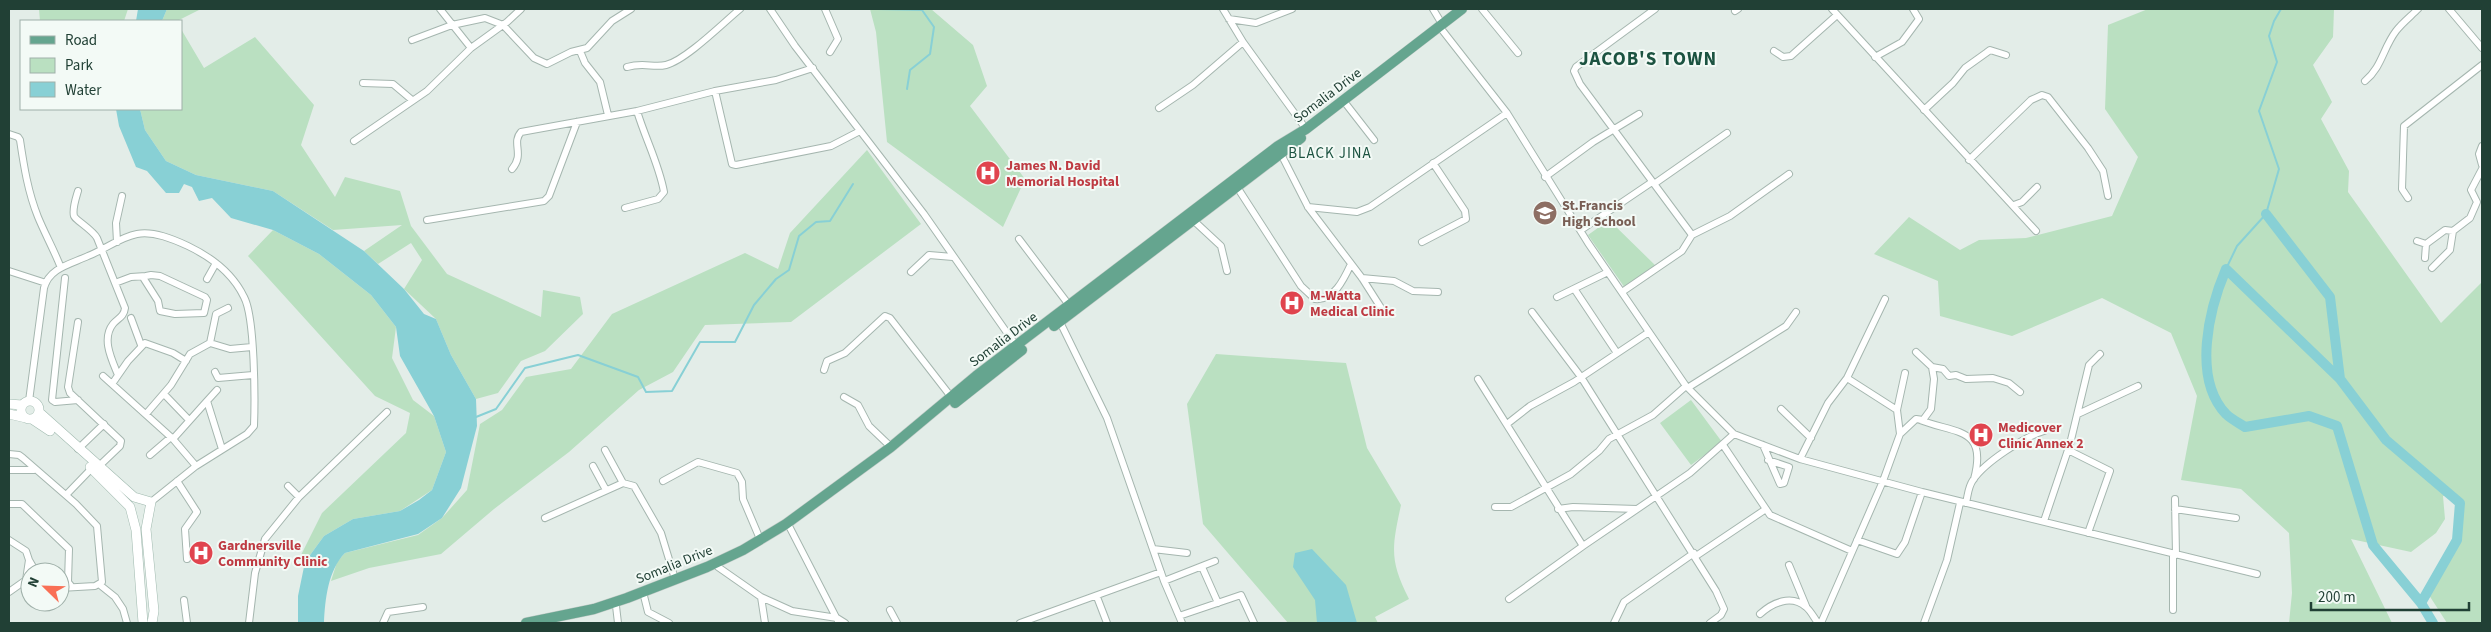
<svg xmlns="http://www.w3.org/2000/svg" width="2491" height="632" font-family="'Source Sans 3',sans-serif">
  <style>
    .green { fill: #bae0c1 }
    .water { fill: #88d0d5 }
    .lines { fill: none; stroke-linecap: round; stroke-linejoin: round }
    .stream { stroke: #88d0d5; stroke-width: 2 }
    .river { stroke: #88d0d5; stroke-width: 10 }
    .street-casing { stroke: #a5b6af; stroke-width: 8 }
    .secondary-casing { stroke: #a0baaf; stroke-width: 10 }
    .primary-casing { stroke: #c1cac6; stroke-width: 11 }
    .street { stroke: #fff; stroke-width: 6 }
    .secondary { stroke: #fff; stroke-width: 9 }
    .primary { stroke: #65a58f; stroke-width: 10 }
    .labels { text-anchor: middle; stroke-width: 4; stroke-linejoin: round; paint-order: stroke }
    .street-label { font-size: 14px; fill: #214035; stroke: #f3faf6 }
    .health-label { font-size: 14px; font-weight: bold; fill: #be3a42; stroke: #f3faf6; text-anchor: start }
    .education-label { font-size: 14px; font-weight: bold; fill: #785e54; stroke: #f3faf6; text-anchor: start }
    .neighbourhood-label { font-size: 15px; letter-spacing: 1px; fill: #1c5341; stroke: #f3faf6 }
    .district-label { font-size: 19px; font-weight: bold; letter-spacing: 1px; fill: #1c5341; stroke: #f3faf6 }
  </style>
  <rect width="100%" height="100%" fill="#e3ede8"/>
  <path class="green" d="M39,9H128L124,21H40Z
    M167,9H201L177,21H162Z
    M870,9H931L973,45L987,86L970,106L1025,179L1003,227L887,142L876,32Z
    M2148,9H2334L2333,37L2313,65L2332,102L2321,119L2349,171L2348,192L2441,323L2482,282V623H2447L2427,592L2459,527L2457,497L2443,496L2445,519L2436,533L2411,552L2351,539L2392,623H2289L2292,593L2289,533L2241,489L2181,480L2197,396L2171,333L2102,298L2012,336L1940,316L1938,281L1874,254L1909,217L1960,250L1979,240L2026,238L2112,216L2138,157L2105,109L2108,25Z
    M181,29L204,68L255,37L314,105L301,145L335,197L345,177L400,191L411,226L447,274L541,317L543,290L580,297L583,314L545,351L521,361L498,393L476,399L451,355L436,319L404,289L422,260L411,243L378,264L364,251L402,225L333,230L273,191L196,175L166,161L145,130L140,109H181Z
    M867,150L921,224L791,322L705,325L673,372L639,390L569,452L494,509L441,554L369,568L331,581L337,562L345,553L418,535L442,518L467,490L480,424L502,410L526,377L571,369L612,314L745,253L778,269L790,233Z
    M1609,220L1657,267L1625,288L1588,235Z
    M273,230L319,254L371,295L396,327L392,358L413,400L434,416L446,452L432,490L400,511L353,519L324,536L305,562L299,559L322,513L406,433L410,413L375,396L248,256Z
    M1216,354L1346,363L1367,448L1401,505C1392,547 1389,560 1409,599L1375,617L1378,623H1288L1203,524L1187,404Z
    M1691,400L1722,442L1691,465L1660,423Z"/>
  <path class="water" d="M138,9H167L162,21H136Z
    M116,109H140L145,130L166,161L196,175L273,191L364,251L404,289L424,314L436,319L451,355L476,399L477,426L461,488L442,518L418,534L345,553C328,570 325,600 324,623H298V596L305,562L324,536L353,519L400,511L419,500L432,490L446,452L434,416L400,356L396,327L371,295L319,254L273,230L231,218L212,198L199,201L192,187L184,184L179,193H166L147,171L136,167L119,126Z
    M1312,549L1346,585L1357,623H1317L1315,600L1293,567L1295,553Z"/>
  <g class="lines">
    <path class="stream" d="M877,9L922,10L934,27L930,54L910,70L907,89
      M2226,269L2237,246L2266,214L2279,169L2259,111L2277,62L2269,36L2274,21L2281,9
      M476,417L496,409L525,368L578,355L638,377L646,392L672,391L700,342H735L754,305L776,279L789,270L799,236L816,222L830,221L853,184"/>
    <path class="river" d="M2266,214L2330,297L2340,379
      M2421,603L2457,540L2460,503L2386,440L2340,379L2226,269C2209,309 2192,378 2226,414C2231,419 2239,423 2245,427L2309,416L2337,426L2373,545L2421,603L2433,623"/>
    <defs>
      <path id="street" d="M440,9L471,48
        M770,9L795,46L924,214L1017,347
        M825,9L838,39L830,52
        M1223,9L1243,42L1306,129
        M1433,9L1442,24
        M1482,9L1518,53
        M1655,9L1576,67L1574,71L1580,84L1692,235
        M1832,9L2036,231
        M2449,9L2482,48
        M1735,11L1738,9
        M1229,19L1256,23L1292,9
        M1439,26L1507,113L1588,243L1686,386L1734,434L1800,459L1922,492L2257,574
        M412,40L452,25L485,18L503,25L534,58L547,64L571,52L587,48L612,21L631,9
        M580,51L585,63L600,82L608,115
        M1774,51L1783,57L1791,56L1837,15
        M1875,57L1902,42L1919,19L1913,9
        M627,67C644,62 653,68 666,65C686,60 723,23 740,9
        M2365,81C2382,67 2383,48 2396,31C2402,23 2411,16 2418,9
        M363,83L393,84L412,100
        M715,91L732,164L736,165L831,146L860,131
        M1346,104L1374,140
        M1159,108L1193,85L1243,42
        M1924,110L1953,83L1965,68L1986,53L1990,50L2006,55
        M9,134L18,137L20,140C24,167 28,192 38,217C45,234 54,250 61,268
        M354,141L427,91L471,48L507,22L521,9
        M2482,146L2479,154L2482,165
        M1281,154L1308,207L1362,278L1383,311
        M1969,160L2031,100L2042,95L2048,97L2088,148L2103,171L2108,196
        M512,169C525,154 511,143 521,132L637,111L715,91L776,80L813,68
        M1545,177L1593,142L1639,114
        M1654,184L1727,133
        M1237,187L1301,286L1315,299C1334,301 1344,279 1351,264
        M78,191C76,198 72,209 74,216C74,219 93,230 97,238L125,308C124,317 118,318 113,324C101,339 112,360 118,375
        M2408,198L2402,189L2404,126L2482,65
        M2014,205L2022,202L2037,187
        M1308,207L1357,212L1370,207L1507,113
        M625,208L658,199L664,192C659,164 645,138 637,111
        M427,220L544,201L549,196L577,122
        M1193,220L1221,246L1227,271
        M1581,230L1652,182
        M1019,239L1069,305
        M2417,241L2426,244L2425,258
        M117,242L116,223L122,196
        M1422,242L1466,219L1465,211L1433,163
        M2426,244L2445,230L2453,231L2470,218L2477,202L2471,190L2482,169
        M2432,268L2450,250L2453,231
        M9,271L46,283
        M911,272L929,255L953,257
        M151,275L160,276L205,297L207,300L204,313L175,314L160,311L158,301L144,279L146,276Z
        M65,278L52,400L55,402L78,400
        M1362,278L1394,281L1413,291L1438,292
        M207,279L216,263
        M115,283L131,277L146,276
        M1575,290L1617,353
        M1622,292L1682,251L1692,235L1730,216L1789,174
        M1557,297L1608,272
        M228,308L216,314L210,343L230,349L252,347
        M1532,312L1581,377L1716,591L1724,609L1721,615L1710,623
        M131,318L141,345
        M78,322L68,387L70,393L121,441L120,446L98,467
        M1060,322L1107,418L1164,581L1182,623
        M1932,367L1943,369L1949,376L1956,375L1966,379L1993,378L2009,383L2020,392
        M824,370L827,361L845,353L885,316L890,318L952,398
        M215,372L218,378L253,375
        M103,376L173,439L196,466
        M1847,378L1897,410
        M1478,379L1583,546L1690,473L1734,434
        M112,384L128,361L145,343L173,353L186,361
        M1689,387L1786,326L1796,312
        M164,394L189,420
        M844,397L858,405L869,426L891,447
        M29,401L44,288C49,268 71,264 88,256C104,250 120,237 137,234C154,231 173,239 188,246C211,257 233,274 244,297C255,317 255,400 254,426L247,434L196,466L151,502
        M207,401L217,390
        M1781,409L1811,438
        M146,414L171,385L190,354L210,343
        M2078,414L2138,386
        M1920,420C1956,434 1988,427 1974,479
        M1507,424L1530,406L1574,382L1649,332
        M1900,434L1897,410L1905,373
        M173,439L207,401L222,449
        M1723,445L1770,515L1852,551
        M1763,445L1780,484L1784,483L1789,467L1768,460
        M78,449L104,424
        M605,450L623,483
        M2068,450L2110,471L2088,533
        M9,454L19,455L23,458L76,504L97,526L102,582L95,586L60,588
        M150,455L171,437
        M1800,459L1828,403L1847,378L1885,299
        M593,466L606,490
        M9,470H34
        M177,481L197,512L185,529L187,559
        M663,481L698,462L737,473L742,482L743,499L760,539
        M288,486L299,497
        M66,495L93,467
        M2175,499L2176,555
        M1966,503C1968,495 1968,487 1973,480C1985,462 2024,437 2044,431
        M9,504H22L69,549L68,582L72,587
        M1495,507H1511L1571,474L1599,451L1609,439L1653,415L1686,386
        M1558,509L1573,507L1637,509
        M2175,509L2236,518
        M545,518L623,483L634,486L661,533L675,579
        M2044,521L2070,444L2089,365L2100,354
        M789,526L839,623
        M9,540L26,551L29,560L26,580L9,592
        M1857,540L1897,554L1905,542L1922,492
        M1153,549L1187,553
        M1696,556L1766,509
        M29,560L36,572
        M716,562L718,567L761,597L765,623
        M1789,565L1806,606
        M1202,567L1218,603
        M1164,581L1215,561
        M100,585L115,597L123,609L127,623
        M644,596L648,612L669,623
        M761,597L792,611L837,618L845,623
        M1097,597L1107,623
        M1509,599L1583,546
        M184,600L187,623
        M616,606L618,623
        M890,610L897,623
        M2173,610V555
        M1760,614C1772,603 1791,594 1806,607C1811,611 1814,618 1818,623
        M1179,616L1241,595L1254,623
        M249,623L255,573L265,539L299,497L387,412
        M383,623L388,612L423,607
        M1020,623L1161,572
        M1614,623L1624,602L1694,553
        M1821,623L1883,481L1900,434L1916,419L1923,420L1931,409L1934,379L1932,367L1916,352
        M1924,623L1947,560L1960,503"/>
      <path id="secondary" d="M21 410a9 9 0 1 1 18 0a9 9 0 1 1-18 0Z
        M9,404L22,405
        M39,412L134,497L151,502L146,529L154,611L152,623
        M9,414L26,418
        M32,419L50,431
        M90,467L130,507L136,530L143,623"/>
      <path id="primary" d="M1054,326L1301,138
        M955,403L1022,350
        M526,623L594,609L627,598L707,567L743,550L786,524L891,447L976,376L1278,146L1306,129L1462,9"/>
    </defs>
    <use href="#street" class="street-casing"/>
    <use href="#secondary" class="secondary-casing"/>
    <use href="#primary" class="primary-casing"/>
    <use href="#street" class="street"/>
    <use href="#secondary" class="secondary"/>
    <use href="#primary" class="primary"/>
  </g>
  <defs>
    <symbol id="hospital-disc" viewBox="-11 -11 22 22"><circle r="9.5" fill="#e0444e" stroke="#f3faf6"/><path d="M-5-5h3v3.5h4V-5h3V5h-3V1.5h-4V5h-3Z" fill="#fff"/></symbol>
    <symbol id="school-disc" viewBox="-11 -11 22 22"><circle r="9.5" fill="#8d6e63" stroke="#f3faf6"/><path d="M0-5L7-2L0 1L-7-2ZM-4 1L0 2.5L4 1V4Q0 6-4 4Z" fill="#fff"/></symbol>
  </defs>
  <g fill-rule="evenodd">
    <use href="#hospital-disc" x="974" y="159" width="28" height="28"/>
    <use href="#school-disc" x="1531" y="199" width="28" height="28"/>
    <use href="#hospital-disc" x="1278" y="289" width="28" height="28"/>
    <use href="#hospital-disc" x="1967" y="421" width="28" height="28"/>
    <use href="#hospital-disc" x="187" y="539" width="28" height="28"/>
  </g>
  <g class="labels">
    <g class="street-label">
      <text transform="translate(1327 95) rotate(-37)" y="5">Somalia Drive</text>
      <text transform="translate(1003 339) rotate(-37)" y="5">Somalia Drive</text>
      <text transform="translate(674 564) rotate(-22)" y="5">Somalia Drive</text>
    </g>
    <g class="health-label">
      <text x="1006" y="170">James N. David<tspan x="1006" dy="16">Memorial Hospital</tspan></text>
      <text x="1310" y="300">M-Watta<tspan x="1310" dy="16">Medical Clinic</tspan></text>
      <text x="1998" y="432">Medicover<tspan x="1998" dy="16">Clinic Annex 2</tspan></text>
      <text x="218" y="550">Gardnersville<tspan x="218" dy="16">Community Clinic</tspan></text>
    </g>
    <g class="education-label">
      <text x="1562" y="210">St.Francis<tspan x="1562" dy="16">High School</tspan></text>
    </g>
    <g class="neighbourhood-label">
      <text x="1330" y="158">BLACK JINA</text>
    </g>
    <g class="district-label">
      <text x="1648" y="65">JACOB'S TOWN</text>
    </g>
  </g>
  <rect width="2491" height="632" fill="none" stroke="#214035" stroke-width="20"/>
  <rect x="20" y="20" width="162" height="90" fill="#f3faf6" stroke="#9fb0a9"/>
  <rect x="30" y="36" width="25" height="8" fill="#65a58f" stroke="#9fb0a9"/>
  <text x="65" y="45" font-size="15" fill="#214035">Road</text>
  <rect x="30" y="58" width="25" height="15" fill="#bae0c1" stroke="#9fb0a9"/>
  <text x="65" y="70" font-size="15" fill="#214035">Park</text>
  <rect x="30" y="82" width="25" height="15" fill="#88d0d5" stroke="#9fb0a9"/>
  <text x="65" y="95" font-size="15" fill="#214035">Water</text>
  <g transform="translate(45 587) rotate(293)"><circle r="24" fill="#f3faf6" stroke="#9fb0a9"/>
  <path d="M0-4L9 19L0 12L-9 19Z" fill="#f96f55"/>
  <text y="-8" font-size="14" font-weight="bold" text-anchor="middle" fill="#214035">N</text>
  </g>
  <path d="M2311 602v8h158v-8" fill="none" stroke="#214035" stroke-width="2.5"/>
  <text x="2318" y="602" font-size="15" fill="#214035" stroke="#f3faf6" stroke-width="4" paint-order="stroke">200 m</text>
</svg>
